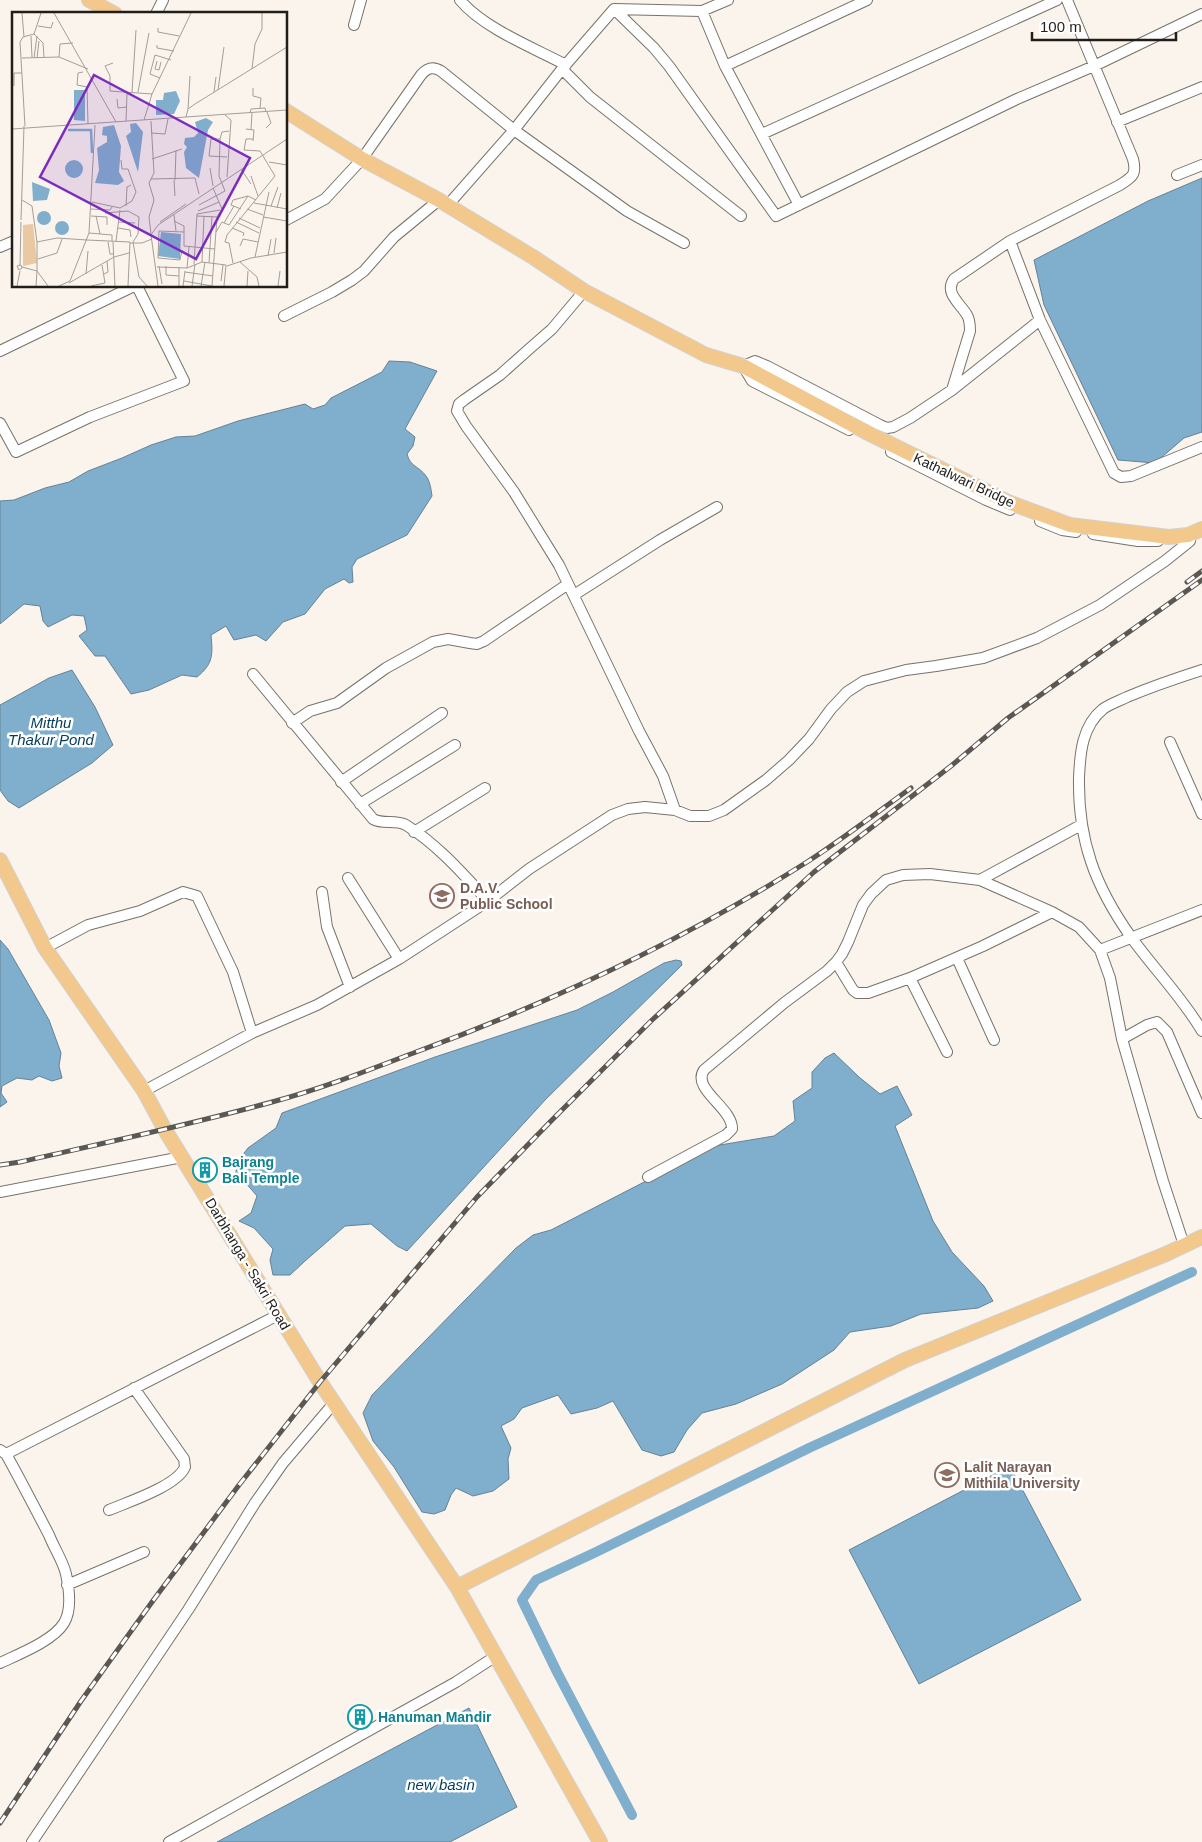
<svg xmlns="http://www.w3.org/2000/svg" width="1202" height="1842" font-family="Arial,sans-serif">
  <style>
    .water { fill: #80aecd; stroke: #638398 }
    .lines { fill: none; stroke-linecap: round; stroke-linejoin: round }
    .canal { stroke: #80aecd; stroke-width: 10 }
    .minor-casing { stroke: #78726b; stroke-width: 12 }
    .major-casing { stroke: #d2d2d1; stroke-width: 16 }
    .minor { stroke: #fff; stroke-width: 10 }
    .major { stroke: #f2c88c; stroke-width: 14 }
    .rail-casing { stroke: #5b5753; stroke-width: 5 }
    .rail { stroke: #fff; stroke-width: 3; stroke-dasharray: 9; stroke-linecap: butt }
    .labels { text-anchor: middle; stroke-width: 5; stroke-linejoin: round; paint-order: stroke }
    .street-label { font-size: 14px; fill: #201e1b; stroke: #fff }
    .education-label { font-size: 14px; font-weight: bold; fill: #785e54; stroke: #fff; text-anchor: start }
    .culture-label { font-size: 14px; font-weight: bold; fill: #0d838f; stroke: #fff; text-anchor: start }
    .water-label { font-size: 15px; font-style: italic; fill: #003d5c; stroke: #fff }
    .inset-river { fill: none; stroke: #80aecd; stroke-width: 2.5 }
    .inset-road { fill: none; stroke: #a39e98; stroke-width: 1 }
    .view { fill: #7b2cbf; fill-opacity: 0.15; stroke: #7b2cbf; stroke-width: 2.5 }
    .inset-edge { fill: none; stroke: #201e1b; stroke-width: 2.5 }
  </style>
  <rect width="100%" height="100%" fill="#fbf4ec"/>
  <path class="water" d="M1202,178V432L1184,438L1155,463L1118,460L1044,305L1034,260L1148,201Z
    M389,361L410,362L437,371L405,429L415,437L413,446L407,454C411,468 418,465 426,476C430,481 431,489 432,496L407,535L357,559L352,567L353,582L349,583L344,579L325,589L305,614L283,622L266,641L256,635L234,640L226,626L211,635C213,655 213,664 197,677L182,675L149,690L131,694L105,656H95L79,636L87,630L84,616L72,615L48,627L43,621L40,606L24,604L0,624V501L14,500L45,488L69,482L88,471L122,458L151,445L176,437L195,436L238,421L305,404L313,409L325,405L331,398L382,372Z
    M72,670L95,707L113,745L92,763L19,808L8,801L0,790V705L49,678Z
    M0,940L8,949L49,1020L61,1053L59,1066L62,1078L52,1081L39,1076L32,1080L17,1078L2,1086L1,1093L7,1102L0,1107Z
    M676,960L681,961L682,965L546,1099L407,1251L397,1246L371,1224L345,1226L305,1261L290,1275H273L270,1260L273,1249L254,1228L239,1221L251,1213L257,1196L245,1182L235,1177L238,1161L248,1148L276,1128L282,1113L435,1057L577,1010L613,992L664,963Z
    M834,1053L859,1077L880,1094L897,1086L912,1115L895,1126L933,1221L952,1252L984,1286L993,1301L978,1308L921,1314L891,1326L850,1332L834,1350L782,1384L736,1404L702,1413L687,1430L674,1452L661,1456L642,1450L613,1401L597,1408L571,1414L558,1395L522,1408L514,1419L501,1426L511,1448L508,1459L509,1479L493,1491L473,1496L456,1488L451,1495L445,1510L434,1514L422,1512L394,1467L373,1441L363,1413L372,1395L516,1248L533,1235L551,1230L714,1146L774,1136L795,1121L793,1101L812,1088V1072L825,1058Z
    M1010,1466L1081,1600L919,1684L849,1550Z
    M469,1708L517,1807L450,1842H217Z"/>
  <g class="lines">
    <path class="canal" d="M632,1815L557,1672L522,1600L536,1580L594,1553L809,1448L1192,1272"/>
    <defs>
      <path id="minor" d="M460,0C483,28 534,48 566,65
        M614,9L654,48L669,66L776,216L1017,99L1094,66L1202,14
        M702,11L725,66L799,205
        M156,14L163,0
        M354,25L361,0
        M725,66L867,0
        M562,69L590,97L741,216
        M1117,122L1202,87
        M762,134L1057,0
        M1177,175L1202,165
        M447,206L514,130L562,69L614,9L702,11L728,0
        M286,220L325,199L362,159L421,75C427,68 433,66 441,71L514,130L627,211L684,243
        M1010,241L1040,320L1114,473L1121,477L1131,476L1202,447
        M0,247L14,241
        M584,291L552,329L528,350L500,375L464,400L459,404L457,411L466,426L514,492L559,565L639,731L663,776L675,810
        M284,316L332,292L352,280L364,271L394,237L439,200
        M0,351L134,286
        M952,390L970,331C970,325 970,320 967,315C960,303 944,293 954,279L1010,241L1120,185C1132,177 1137,175 1133,159L1067,0
        M0,423L16,452L90,417L184,381L137,286
        M849,430L752,381L743,366L755,361L767,366L880,425L887,428L893,427L910,418L952,390L1040,320
        M891,452L986,500L1010,510
        M1040,521L1062,530L1076,532
        M1093,534L1138,541H1158
        M574,595L660,540L717,507
        M1202,670C1177,678 1151,687 1127,697C1119,701 1110,704 1103,709C1082,726 1080,753 1079,778C1078,841 1095,886 1131,937C1154,969 1182,997 1202,1031
        M253,674L373,819C383,825 395,819 406,825C438,845 463,874 488,901
        M292,723L310,711L337,703L386,668L433,642L448,639L470,643L477,644L484,641L568,584
        M1170,742L1202,814
        M341,782L442,713
        M360,804L455,745
        M414,832L485,788
        M348,878L399,959
        M980,880L1081,825
        M322,892L327,927L350,987
        M45,948L88,925L140,911L183,892L197,896L233,972L252,1033
        M1100,950L1202,910
        M957,958L994,1040
        M836,962L853,990L857,993H868L910,978L983,946L1052,912
        M910,978L947,1052
        M1122,1039L1147,1025L1157,1022L1167,1032L1202,1113
        M144,1091L252,1033L317,1005L399,959L488,901L529,869L612,815L628,809L645,807L675,810L690,816H709L724,810L766,780L789,760L809,739L831,709L847,692L864,681L906,670L936,666L983,658L1037,638L1100,605L1165,561L1190,541
        M648,1177L726,1135L732,1129C733,1108 691,1089 704,1070L784,1003L827,971L836,962L842,954L848,942L863,905L871,894L886,880L903,875L930,874L980,880L1052,912L1079,927L1100,950L1110,978L1122,1039L1163,1181L1184,1245
        M0,1192L182,1157
        M0,1450L6,1454C21,1481 35,1508 49,1535C54,1548 63,1561 66,1574C69,1588 72,1610 64,1623C53,1641 19,1654 0,1663
        M6,1454L278,1315
        M109,1510C128,1502 177,1486 185,1467L184,1459L134,1388
        M67,1585L144,1552
        M32,1842L188,1610L255,1503L283,1463L334,1403
        M169,1842L456,1682L496,1656"/>
      <path id="major" d="M89,0L115,14
        M286,111L362,159L439,200L533,257L584,291L706,355L743,366L866,432L1008,502L1070,525L1169,537L1188,535L1202,529
        M0,860L45,948L144,1091L165,1130L320,1382L457,1587L600,1842
        M457,1587L905,1360L1166,1254L1202,1237"/>
    </defs>
    <use href="#minor" class="minor-casing"/>
    <use href="#major" class="major-casing"/>
    <use href="#minor" class="minor"/>
    <use href="#major" class="major"/>
    <defs>
      <path id="rail" d="M1187,582L1202,571
        M0,1165L20,1162C104,1143 189,1125 272,1102C321,1089 369,1070 416,1052C552,1002 684,940 807,862C843,839 876,813 911,788
        M0,1823L81,1701L152,1602L239,1485L320,1382L477,1197L553,1119L651,1021L814,872L951,766L1008,718L1202,580"/>
    </defs>
    <use href="#rail" class="rail-casing"/>
    <use href="#rail" class="rail"/>
  </g>
  <defs>
    <symbol id="school-ring" viewBox="-11 -11 22 22"><circle r="9.5" fill="#fff" stroke="#8d6e63" stroke-width="1.5"/><path d="M0-5L7-2L0 1L-7-2ZM-4 1L0 2.5L4 1V4Q0 6-4 4Z" fill="#8d6e63"/></symbol>
    <symbol id="building-ring" viewBox="-11 -11 22 22"><circle r="9.5" fill="#fff" stroke="#0f9aa8" stroke-width="1.5"/><path d="M-4-6H4V6H1V3H-1V6H-4ZM-2.5-4.3h1.7v1.8h-1.7ZM.8-4.3h1.7v1.8H.8ZM-2.5-1h1.7V.8h-1.7ZM.8-1h1.7V.8H.8Z" fill="#0f9aa8"/></symbol>
    <symbol id="university-ring" viewBox="-11 -11 22 22"><circle r="9.5" fill="#fff" stroke="#8d6e63" stroke-width="1.5"/><path d="M0-5L7-2L0 1L-7-2ZM-4 1L0 2.5L4 1V4Q0 6-4 4Z" fill="#8d6e63"/></symbol>
  </defs>
  <g fill-rule="evenodd">
    <use href="#school-ring" x="428" y="882" width="28" height="28"/>
    <use href="#building-ring" x="191" y="1156" width="28" height="28"/>
    <use href="#university-ring" x="933" y="1461" width="28" height="28"/>
    <use href="#building-ring" x="346" y="1703" width="28" height="28"/>
  </g>
  <g class="labels">
    <g class="street-label">
      <text transform="translate(964 480) rotate(25)" y="5">Kathalwari Bridge</text>
      <text transform="translate(248 1264) rotate(59)" y="5">Darbhanga - Sakri Road</text>
    </g>
    <g class="education-label">
      <text x="460" y="893">D.A.V.<tspan x="460" dy="16">Public School</tspan></text>
      <text x="964" y="1472">Lalit Narayan<tspan x="964" dy="16">Mithila University</tspan></text>
    </g>
    <g class="culture-label">
      <text x="222" y="1167">Bajrang<tspan x="222" dy="16">Bali Temple</tspan></text>
      <text x="378" y="1722">Hanuman Mandir</text>
    </g>
    <g class="water-label">
      <text x="51" y="728">Mitthu<tspan x="51" dy="17">Thakur Pond</tspan></text>
      <text x="441" y="1790">new basin</text>
    </g>
  </g>
  <g transform="translate(12 12)">
    <rect width="275" height="275" fill="#fbf4ec"/>
    <path d="M21,212L25,251L11,254V213Z" fill="#eac8a1"/>
    <path d="M62,78H73V109L62,108ZM164,79L168,89L162,102L144,103V88H151L152,81ZM194,106L201,110L196,118L187,166L174,156L172,140L175,135L172,132L173,126L182,125L186,121L183,110ZM124,111L131,120L126,160L114,124L119,120L118,112ZM102,113L109,134L107,160L112,169L106,173L83,171L87,158L85,136L95,130V124L90,123L91,115ZM53 157a9 9 0 1 1 18 0a9 9 0 1 1-18 0ZM20,170L38,177L35,188L21,189ZM25 206a7 7 0 1 1 14 0a7 7 0 1 1-14 0ZM43 216a7 7 0 1 1 14 0a7 7 0 1 1-14 0ZM149,220L169,222L168,247L146,244Z" fill="#80aecd"/>
    <path class="inset-river" d="M56,118H79L80,141"/>
    <path class="inset-road" d="M10,1L12,25M42,1L104,110M26,14L39,16L41,10M146,16V20L167,24M22,22L31,31L32,45M19,24L20,45M145,33V36L162,39M47,45L48,32L61,31M10,46L47,45L76,57M22,46L25,24M25,46L27,29M145,49L143,57L147,58L149,50M101,51L93,54L98,64V79L140,82M240,57L243,32L250,17V1M71,60L66,61L65,73L75,75L76,112M148,66L138,62L143,43L159,48M2,74V61H10M241,76V84L249,86L248,96M206,78L212,35M120,80L124,18M126,80L137,21M202,80L204,65M105,87L106,96L115,95M176,97L178,64M238,101L239,97L253,96L254,100M213,103L219,108L215,165M174,105L176,97L183,92L275,35M132,108L140,82L179,1M114,109L115,82M13,114L8,30L11,25L22,22L29,1M254,116L259,111L255,100M0,117L275,98M234,117L242,118L241,129M239,117L240,101M139,121L153,122L156,107M208,127H199L197,144L215,145M140,147L170,137M257,150L275,153M198,156L201,174M229,157L239,172M239,164L246,184M139,167L183,166L187,182M162,168L163,184M163,168L164,138M10,188L20,194L25,230V259L36,274M80,190L108,196L120,189L124,180L116,157H110L109,148M242,191L275,197M187,193L213,179L207,164L208,127L210,120L217,119M114,194L115,175L119,173M259,194L266,175M265,196L269,181M79,197L98,198L100,195M229,197L219,193L221,188L236,184L244,188M235,197L251,203M186,199L207,190M93,201L116,199L127,205L126,222L121,230L127,265L135,274M162,203L164,219M79,204L95,205V213M84,204L88,222M185,204L205,205M251,205L275,209M227,206L248,216M9,208L12,114M162,209L172,214V234L203,237M107,210L123,211M148,210L174,192M224,210L247,221M212,211L222,194M106,216L118,218L119,225M220,216L232,221L231,224M204,220L210,210L217,213L236,184M77,221L100,223V229M139,222L137,205L142,188L137,171L142,161L139,109M75,228L118,230L116,274M104,229L108,198M25,230L45,226L75,228M96,230L98,242H102M101,230L103,274M118,231H130L140,227M228,234L231,227L246,230M170,238L168,248L146,246L147,219L172,220M262,241L264,226M256,244L259,227M243,245L257,180M26,247L45,241L50,227M190,250L192,204M228,250L245,265L247,274M197,251L200,204M221,251L217,231L213,230L215,223L263,164L248,139L232,138L234,127H241M182,252L185,202L208,198M8,253L9,210M9,253L10,256L7,258L5,254ZM147,254L150,272M154,254V263L167,264M215,254L239,246L275,240M10,255L25,259L24,274M145,255L175,256L190,250L214,253L212,274M175,256L177,235M173,260L201,264M74,262L76,239M92,262L96,260L95,249M172,269L200,274M209,269L211,253M57,271L102,245L117,241M5,274L8,259M47,274L58,269L77,221L83,113M79,274L93,271L90,253M146,274L139,223L146,213L275,127M167,274V255M171,274L173,259M180,274L183,252M189,274L193,250M200,274L205,205L210,197L201,176M235,274L236,259M266,274L268,259"/>
    <path class="view" d="M82,63L238,146L184,247L28,165Z"/>
    <rect width="275" height="275" class="inset-edge"/>
  </g>
  <path d="M1032 32v8h144v-8" fill="none" stroke="#201e1b" stroke-width="2.5"/>
  <text x="1040" y="32" font-size="15" fill="#201e1b" stroke="#ffffff" stroke-width="4" paint-order="stroke">100 m</text>
</svg>
